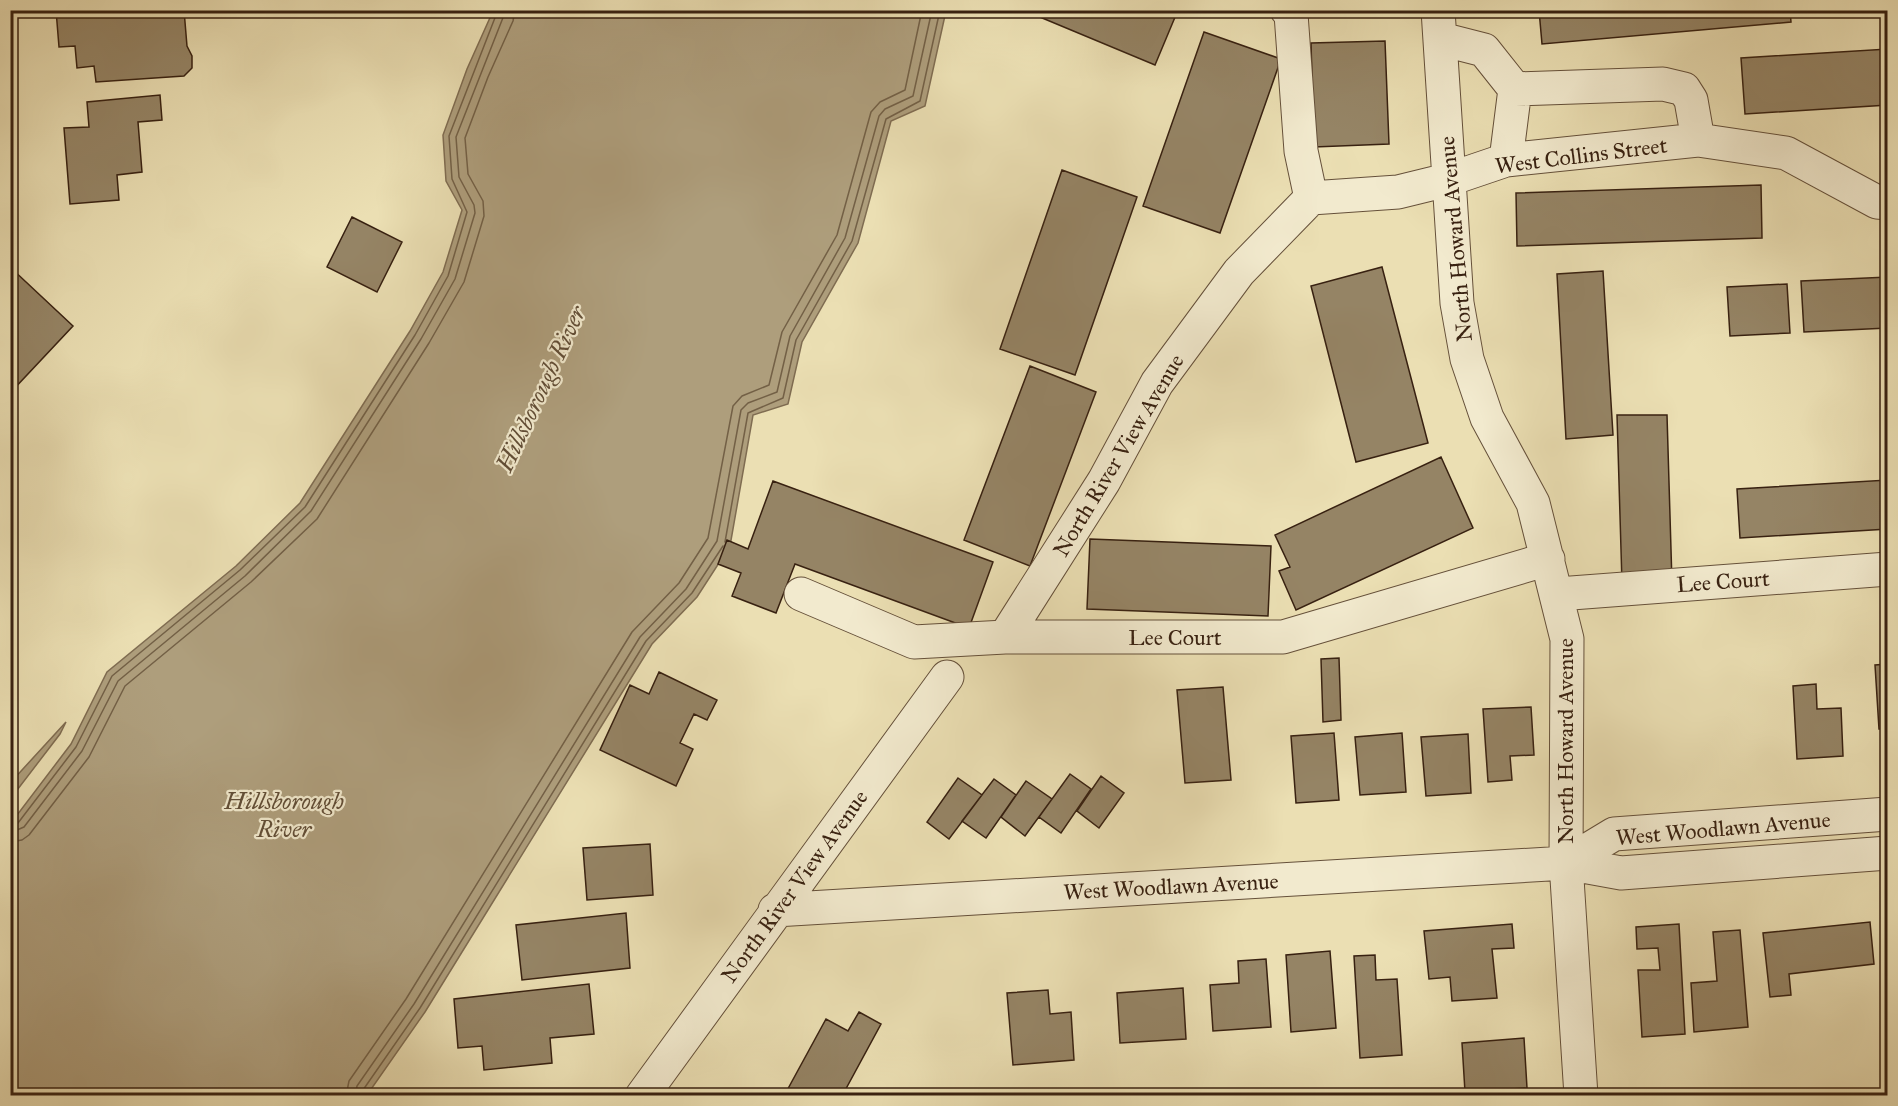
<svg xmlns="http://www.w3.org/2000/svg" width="1898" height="1106" font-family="'IM FELL Great Primer',serif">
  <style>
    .water { fill: #ae9e7c; stroke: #7f6c51; stroke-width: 1.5 }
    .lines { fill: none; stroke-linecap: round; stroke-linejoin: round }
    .shore { stroke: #736046; stroke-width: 1.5 }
    .building { fill: #958465; stroke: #382111; stroke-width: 1.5 }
    .minor-casing { stroke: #65503a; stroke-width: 35 }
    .minor { stroke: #f2eace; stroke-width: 33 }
    .labels { text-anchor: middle; stroke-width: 4.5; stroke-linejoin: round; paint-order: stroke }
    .street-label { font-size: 22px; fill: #382111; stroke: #f2eace }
    .water-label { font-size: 24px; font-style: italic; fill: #614d36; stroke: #f2eace }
  </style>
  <rect width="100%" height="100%" fill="#ebdfb3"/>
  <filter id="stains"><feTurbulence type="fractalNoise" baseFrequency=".00333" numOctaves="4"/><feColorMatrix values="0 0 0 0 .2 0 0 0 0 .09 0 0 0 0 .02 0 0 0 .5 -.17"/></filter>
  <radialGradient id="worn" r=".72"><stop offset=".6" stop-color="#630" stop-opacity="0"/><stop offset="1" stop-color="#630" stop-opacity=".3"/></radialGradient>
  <path class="water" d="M493,11H946L925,106L891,121L858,243L802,342L788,404L753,415L730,546L697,597L652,644L425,1012L367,1095L11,1096V823L71,744L107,672L236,566L300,503L410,331L443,272L462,210L446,181L443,135L467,69Z
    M66,722L60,734L11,798V782Z"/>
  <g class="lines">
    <path class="shore" d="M725,542L748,413L783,398L796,340L852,241L886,119L920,101L940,10
      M10,825L18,823L76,747L112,676L240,570L305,507L415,335L448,276L467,212L452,179L449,136L498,10
      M10,833L24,827L82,751L118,681L245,576L311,511L421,339L455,279L475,213L474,205L459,177L456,137L506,10
      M10,842L22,840L29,835L89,757L125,686L251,582L317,519L429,343L464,282L484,216L483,201L468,174L465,138L488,77L513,21L515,10
      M346,1096L349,1081L406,999L632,632L679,583L708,538L733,406L742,396L769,385L782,332L837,235L871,112L880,102L905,90L922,10
      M355,1096L357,1086L414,1004L640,637L686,589L717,541L741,410L748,403L777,392L790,336L845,238L879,116L885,109L913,96L932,10
      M362,1096L363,1090L420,1008L646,641L692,593L723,546"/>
  </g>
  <path class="building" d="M56,10H184L187,46L192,56V68L184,76L96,82L94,66L77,68L75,46L59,47Z
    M1023,10H1178L1155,65Z
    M1539,10H1790L1791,22L1542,44Z
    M1204,32L1281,59L1220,233L1143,206Z
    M1385,41L1389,144L1314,147L1311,43Z
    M1888,49V105L1745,114L1741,58Z
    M160,95L162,120L138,122L142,172L117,175L119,200L70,204L64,128L89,127L87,102Z
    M1062,170L1137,197L1075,375L1000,349Z
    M1761,185L1762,238L1517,246L1516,193Z
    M352,217L402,242L377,292L327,267Z
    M10,267L73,326L10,393Z
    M1382,267L1428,443L1356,462L1311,286Z
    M1603,271L1613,435L1566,439L1557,274Z
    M1888,277V328L1804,332L1801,281Z
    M1787,284L1790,333L1730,336L1727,287Z
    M1030,366L1096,392L1030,566L964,540Z
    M1617,415H1667L1672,583H1622Z
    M1441,457L1473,528L1296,610L1279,571L1290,567L1275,535Z
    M1888,480V529L1740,538L1737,489Z
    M773,481L993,562L969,628L795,564L776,613L732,596L741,573L718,564L727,540L748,549Z
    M1090,539L1271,546L1268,616L1087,609Z
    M1339,658L1341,720L1323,722L1321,659Z
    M1888,664V729H1879L1875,665Z
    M659,672L717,700L707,720L694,714L680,743L693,749L676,786L600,750L630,685L649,694Z
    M1816,684L1817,709L1841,708L1843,756L1797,759L1793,686Z
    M1223,687L1231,780L1185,783L1177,690Z
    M1531,707L1534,755L1510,756L1512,780L1488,782L1483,709Z
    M1334,733L1339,800L1296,803L1291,736Z
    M1402,733L1406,792L1360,795L1355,737Z
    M1468,734L1471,793L1426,796L1421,737Z
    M1070,774L1091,789L1061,833L1039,817Z
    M1101,776L1124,793L1099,828L1077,811Z
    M958,778L982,795L949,839L927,822Z
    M994,779L1016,795L986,838L962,821Z
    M1026,781L1052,799L1025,836L1001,817Z
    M650,844L653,895L587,900L583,848Z
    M626,913L630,968L522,980L516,925Z
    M1870,922L1874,964L1789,974L1791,995L1770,997L1763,933Z
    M1512,924L1514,948L1492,949L1497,998L1452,1001L1450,977L1429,979L1424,931Z
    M1679,924L1685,1034L1642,1037L1638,970H1660L1658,948L1637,949L1636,927Z
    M1740,930L1748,1027L1694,1032L1691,983L1717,981L1713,932Z
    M1330,951L1336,1028L1291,1032L1286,955Z
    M1375,955L1376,980L1397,979L1402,1055L1360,1058L1354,956Z
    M1266,959L1271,1027L1213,1031L1210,985L1239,983L1238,961Z
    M589,984L594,1034L550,1038L552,1063L484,1070L482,1046L458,1048L454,999Z
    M1183,988L1186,1039L1120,1043L1117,993Z
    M1048,990L1050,1014L1071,1012L1074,1060L1013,1065L1007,993Z
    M859,1012L881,1024L842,1096H784L826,1019L848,1031Z
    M1524,1038L1527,1088L1465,1092L1462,1043Z"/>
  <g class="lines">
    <defs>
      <path id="minor" d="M1287,10L1291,14L1301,151L1311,198L1398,192L1447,180L1506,160L1698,140L1786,153L1877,202L1888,203
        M1438,10L1457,303L1467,359L1487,418L1533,503L1567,639L1566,863L1581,1096
        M1441,39L1484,50L1515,89L1663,84L1684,89L1691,100L1698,140
        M1506,160L1515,89
        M801,594L914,642L1005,637H1283L1548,559
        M1558,594L1888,569
        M1005,637L1104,481L1157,383L1239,272L1311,198
        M1566,863L1614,834L1888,814
        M775,910L1566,863L1621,873L1888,853
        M642,1096L947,677"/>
    </defs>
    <use href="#minor" class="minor-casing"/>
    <use href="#minor" class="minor"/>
  </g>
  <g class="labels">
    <g class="street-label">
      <text transform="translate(1581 155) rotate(-7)" y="8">West Collins Street</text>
      <text transform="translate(1455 239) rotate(-95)" y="8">North Howard Avenue</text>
      <text transform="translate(1118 455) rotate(-59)" y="8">North River View Avenue</text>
      <text transform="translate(1723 581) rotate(-4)" y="8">Lee Court</text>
      <text x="1175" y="645">Lee Court</text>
      <text transform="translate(1565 741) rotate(-90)" y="8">North Howard Avenue</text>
      <text transform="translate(1723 828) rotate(-5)" y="8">West Woodlawn Avenue</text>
      <text transform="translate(794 886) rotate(-54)" y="8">North River View Avenue</text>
      <text transform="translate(1171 886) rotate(-3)" y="8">West Woodlawn Avenue</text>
    </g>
    <g class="water-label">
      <text transform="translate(541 389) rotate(-65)" y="8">Hillsborough River</text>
      <text x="284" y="809">Hillsborough<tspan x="284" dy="28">River</tspan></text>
    </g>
  </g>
  <rect width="1898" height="1106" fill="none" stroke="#ebdfb3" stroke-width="36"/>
  <rect x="12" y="12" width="1874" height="1082" fill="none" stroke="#382111" stroke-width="3"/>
  <rect x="18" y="18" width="1862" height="1070" fill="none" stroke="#382111" stroke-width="1.5"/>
  <rect width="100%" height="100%" filter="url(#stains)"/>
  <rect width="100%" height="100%" fill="url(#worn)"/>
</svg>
